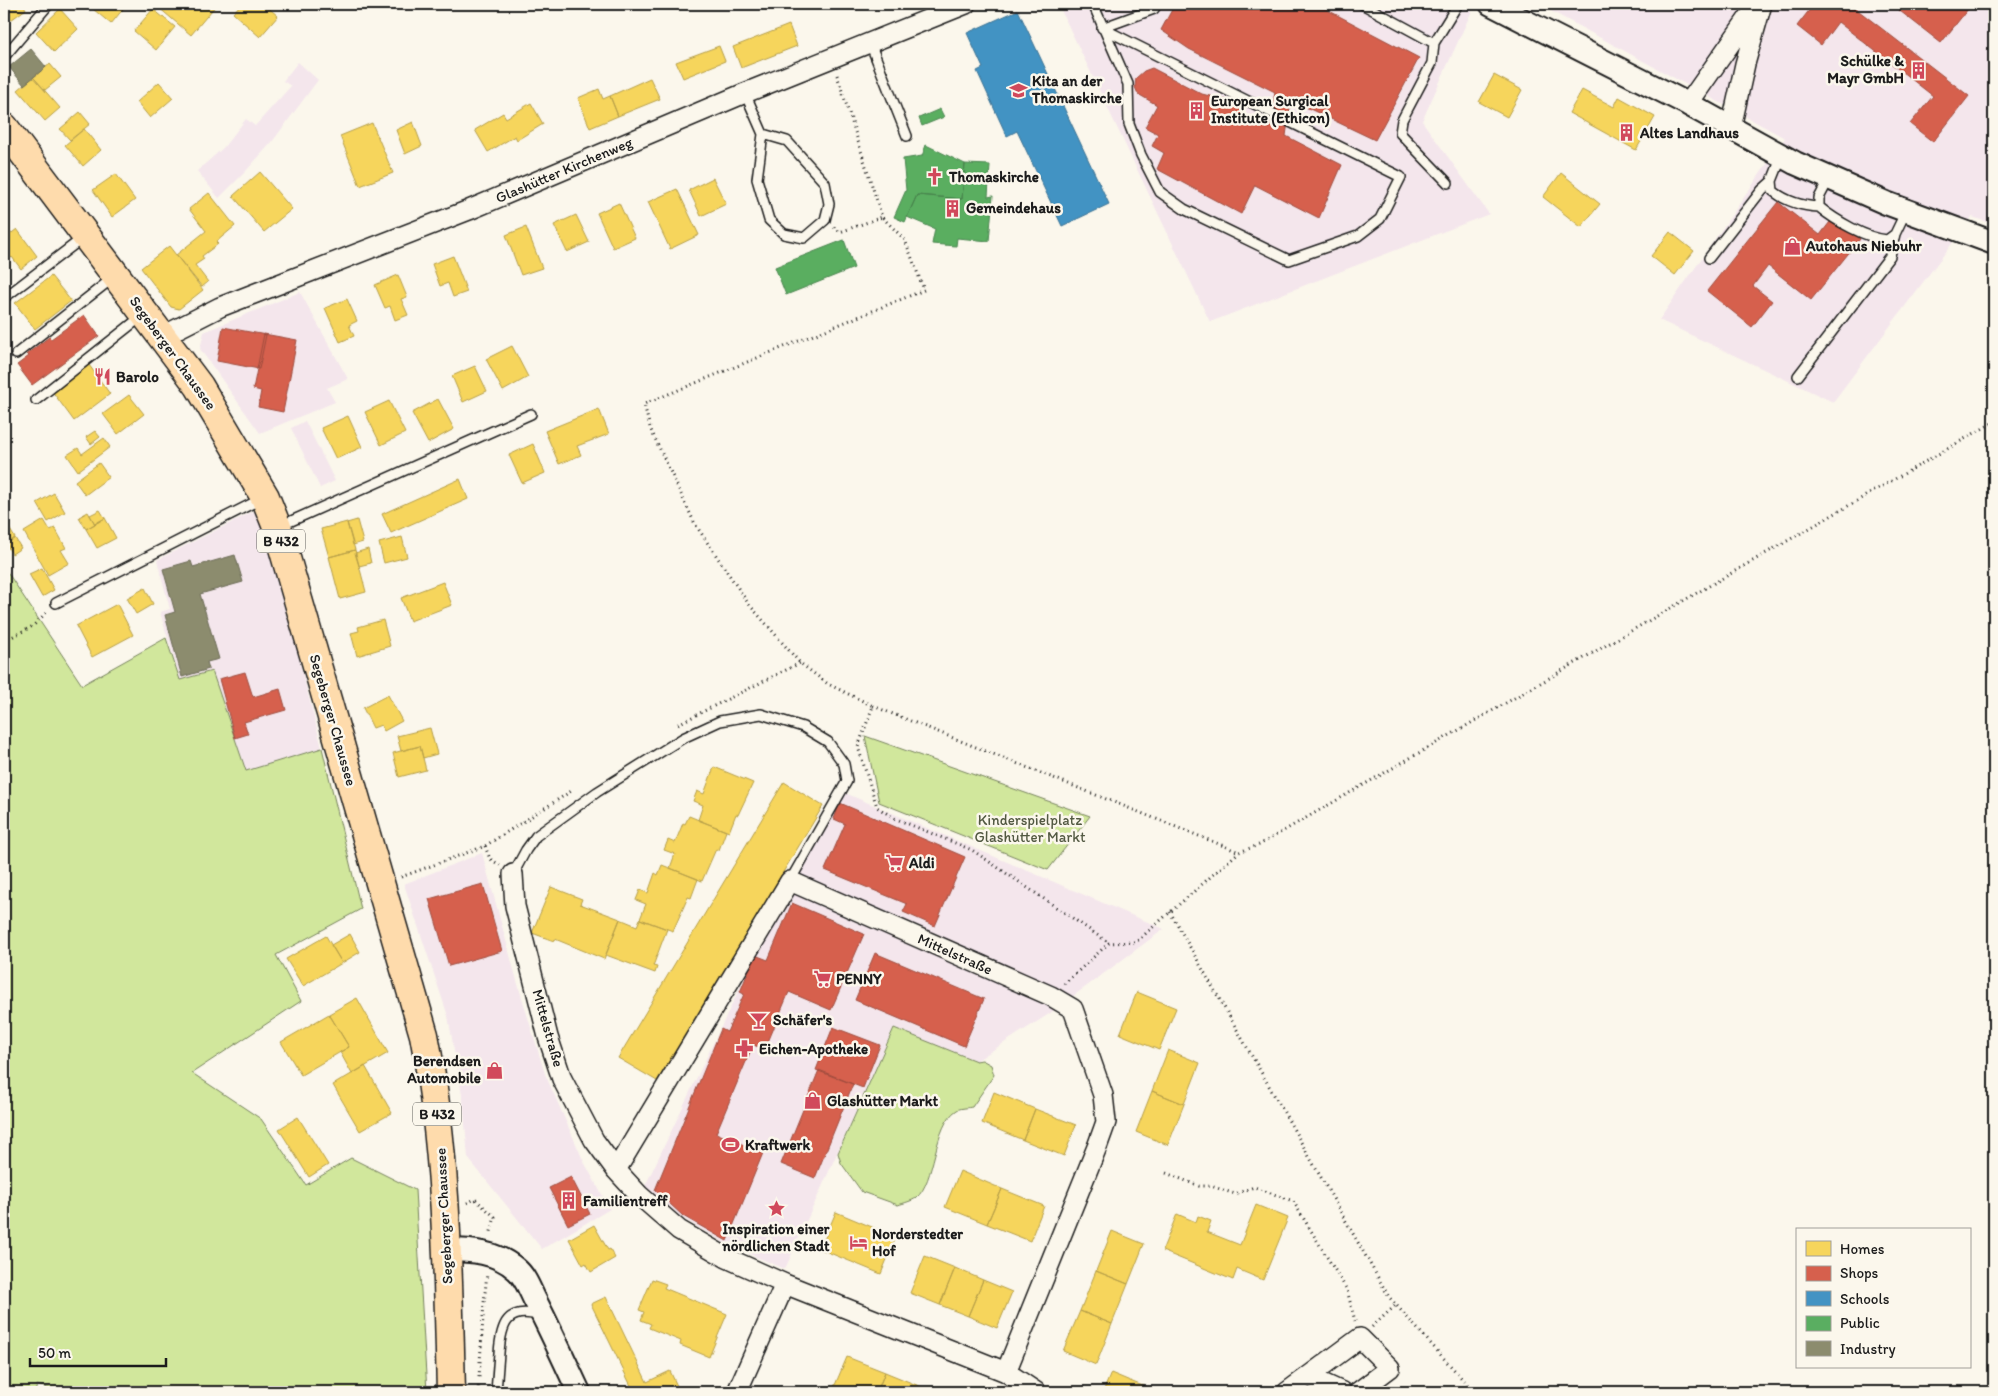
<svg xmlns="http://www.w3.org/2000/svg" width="1998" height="1396" font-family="Itim,sans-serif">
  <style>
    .built { fill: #f4e6ec }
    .green { fill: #d1e79c; stroke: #76825c }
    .homes { fill: #f6d55c; stroke: #b59e49 }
    .shops { fill: #d6604d; stroke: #9e4c3e }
    .schools { fill: #4393c3; stroke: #376f91 }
    .public { fill: #5aae61; stroke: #47824c }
    .industry { fill: #8c8c6e; stroke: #6a6a55 }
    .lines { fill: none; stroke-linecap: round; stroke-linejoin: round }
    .service-casing { stroke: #1c1c1c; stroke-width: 12 }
    .minor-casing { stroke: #1c1c1c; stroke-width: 22 }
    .tertiary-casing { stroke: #1c1c1c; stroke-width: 26 }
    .primary-casing { stroke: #1c1c1c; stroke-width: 31 }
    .path { stroke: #1c1c1c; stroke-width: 3; stroke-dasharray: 1 4; stroke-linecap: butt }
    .service { stroke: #fbf7ec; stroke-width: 9 }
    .minor { stroke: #fbf7ec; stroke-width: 19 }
    .tertiary { stroke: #fbf7ec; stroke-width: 22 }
    .primary { stroke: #fedbac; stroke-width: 28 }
    .labels { text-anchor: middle; stroke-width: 5; stroke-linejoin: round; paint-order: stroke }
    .shield { fill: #fbf7ec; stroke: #5f5e5a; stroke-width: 1 }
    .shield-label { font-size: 14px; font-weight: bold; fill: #1c1c1c }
    .poi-label { font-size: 15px; font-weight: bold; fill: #1c1c1c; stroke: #fbf7ec; text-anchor: start }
    .street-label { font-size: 15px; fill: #1c1c1c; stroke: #fbf7ec }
    .park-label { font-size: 15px; fill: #525942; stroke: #fbf7ec }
  </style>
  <rect width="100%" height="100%" fill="#fbf7ec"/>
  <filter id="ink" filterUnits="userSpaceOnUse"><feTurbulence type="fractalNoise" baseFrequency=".02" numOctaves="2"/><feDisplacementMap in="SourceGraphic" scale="10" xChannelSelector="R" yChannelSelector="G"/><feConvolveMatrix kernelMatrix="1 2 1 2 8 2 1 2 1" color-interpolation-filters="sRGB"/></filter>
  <g filter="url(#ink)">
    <path class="built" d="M1058,4H1475L1422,121L1489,214L1210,322Z
      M1538,4H1994V224L1972,217L1833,402L1659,320L1785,138Z
      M298,62L318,80L272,142L245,172L219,198L197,171L223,148L246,119L255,126L291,86L283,81Z
      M300,292L348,379L327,388L335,402L260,433L200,349L204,332Z
      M305,421L335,481L320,488L291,428Z
      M256,510L295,643L322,748L246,771L212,672L180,680L160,612L170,609L157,560Z
      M845,793L1164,929L1049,1014L976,1061L893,1029L785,1269L728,1245L682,1218L645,1186L755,956Z
      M482,853L519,988L545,1074L584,1162L610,1209L542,1249L468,1158L463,1101L448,1016L404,884Z"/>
    <path class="green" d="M4,567L82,685L166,638L180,680L212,671L246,771L322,748L361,909L276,955L301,1001L192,1073L261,1119L306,1185L351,1158L415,1190L427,1392H62L37,1385L35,1392H4Z
      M865,736L1090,816L1048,870L879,802Z
      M894,1028L976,1061L982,1060L991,1065L994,1075L972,1107C968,1108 960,1108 957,1110C933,1125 936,1182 916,1198C912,1201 904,1203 898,1205L862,1192L841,1163L838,1153Z"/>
    <path class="homes" d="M4,4H23L26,9L4,25Z
      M87,4H127L111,24Z
      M160,4H217L191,35L158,7Z
      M241,4H264L278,16L260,37L233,13Z
      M60,9L78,29L54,52L36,32Z
      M153,9L175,27L156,50L134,31Z
      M789,25L797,46L741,68L733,47Z
      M719,46L725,61L683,78L676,62Z
      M50,64L61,77L45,90L33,77Z
      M1494,75L1522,90L1507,117L1479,102Z
      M33,77L60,108L45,121L18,90Z
      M650,78L660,99L618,116L610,96Z
      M159,82L173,98L150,118L137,102Z
      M599,89L603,99L610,96L618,116L590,128L578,98Z
      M1582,90L1614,107L1619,97L1655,117L1636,150L1569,113Z
      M531,103L543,124L517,140L515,136L488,152L475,130L503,113L506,118Z
      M80,112L90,124L70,140L60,129Z
      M413,122L422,146L405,154L396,130Z
      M372,123L393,173L360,186L340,136Z
      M84,129L101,150L83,166L65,145Z
      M260,172L292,209L264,232L233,196Z
      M1561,173L1600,204L1581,227L1543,197Z
      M116,174L135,200L112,217L93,190Z
      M713,178L726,204L701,216L689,190Z
      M677,189L699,235L670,249L648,202Z
      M209,193L235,226L216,242L218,244L202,256L204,259L195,265L208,282L202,287L176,255L206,231L189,209Z
      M619,203L635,238L613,248L597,213Z
      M576,215L589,242L567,252L554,225Z
      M526,227L542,268L521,275L506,235Z
      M17,229L37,256L21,269L12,257L6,262L4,259V239Z
      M1670,232L1694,251L1675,275L1651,256Z
      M169,246L203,290L179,309L171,307L141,268Z
      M453,256L467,292L453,297L448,283L440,286L432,264Z
      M398,275L407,297L401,299L408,315L395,320L390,306L385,308L375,285Z
      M51,276L71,301L35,329L15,303Z
      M347,299L357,321L349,325L354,336L340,342L325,308Z
      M512,346L528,377L503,391L486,359Z
      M89,365L110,394L74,421L52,391Z
      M475,366L487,391L463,402L452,376Z
      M129,395L144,414L118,434L103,414Z
      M438,399L454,429L428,443L412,413Z
      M389,401L405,433L381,445L365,412Z
      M599,409L609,434L577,446L581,455L559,464L545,431Z
      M348,416L362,447L336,459L321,428Z
      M95,431L100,437L91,444L86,437Z
      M104,438L110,447L78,471L67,455L78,448L82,454Z
      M533,444L545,473L522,483L509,455Z
      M99,463L109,477L85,495L75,481Z
      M460,479L468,499L391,533L382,514Z
      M54,493L65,512L48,522L37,503Z
      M100,510L105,518L95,524L90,515Z
      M88,512L95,524L86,529L79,517Z
      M105,518L116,538L97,548L86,529Z
      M44,520L50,530L55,528L66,548L61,550L69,563L48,575L24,532Z
      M357,520L363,542L353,545L347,523Z
      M347,522L355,550L329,557L321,529Z
      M9,528L15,538L6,544L4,540V531Z
      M402,537L407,557L384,563L379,543Z
      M15,538L21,548L12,554L6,544Z
      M368,549L371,563L359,566L355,553Z
      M355,550L366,592L340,599L329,557Z
      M42,568L54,590L42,597L29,574Z
      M443,582L452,605L410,621L401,598Z
      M145,588L153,604L136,614L127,598Z
      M117,604L133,635L92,657L76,626Z
      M383,620L390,646L357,656L351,633L359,631L358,627Z
      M388,695L402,721L384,731L381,725L373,728L363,708Z
      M430,728L437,754L423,758L420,746L401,751L397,736Z
      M420,746L426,770L399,777L393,753Z
      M714,767L753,783L738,815L736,814L729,832L698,820L703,805L693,801L697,791L704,794Z
      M784,782L823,806L657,1081L618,1058Z
      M689,816L726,831L719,850L716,849L702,881L670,868L675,854L664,850L668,840L675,843L683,823L685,824Z
      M662,865L698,879L691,898L688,897L673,931L640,919L646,904L636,900L640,890L648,893L655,873L658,875Z
      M551,887L582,899L580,904L620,919L604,959L555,939L554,941L532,933Z
      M620,919L637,926L640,919L667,929L653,966L657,967L655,973L606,955Z
      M350,934L360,952L342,963L331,945Z
      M326,936L342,963L303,986L286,959Z
      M1137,992L1176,1008L1159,1050L1120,1034Z
      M357,998L388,1053L352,1074L340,1052L349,1047L329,1014Z
      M329,1014L349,1047L301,1075L281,1042Z
      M1168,1050L1200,1063L1184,1104L1152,1091Z
      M365,1066L392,1113L360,1131L333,1085Z
      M1152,1091L1184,1104L1168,1145L1136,1132Z
      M994,1092L1035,1109L1023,1140L982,1123Z
      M1035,1109L1076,1125L1064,1156L1023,1140Z
      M298,1117L328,1165L309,1177L279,1129Z
      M960,1171L1002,1189L987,1224L945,1207Z
      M1002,1189L1044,1206L1030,1241L987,1224Z
      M1256,1205L1288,1218L1263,1280L1237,1269L1233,1280L1162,1251L1177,1214L1196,1222L1198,1216L1211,1221L1207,1232L1240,1245Z
      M836,1212L896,1237L881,1274L820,1249Z
      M594,1225L608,1250L610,1249L615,1258L591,1272L586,1263L583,1265L569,1239Z
      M1112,1231L1144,1244L1128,1284L1096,1271Z
      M925,1256L955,1268L940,1305L910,1293Z
      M955,1268L983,1280L968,1316L940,1305Z
      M1096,1271L1128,1284L1112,1324L1080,1311Z
      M652,1279L666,1284L664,1288L727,1314L709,1357L680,1345L681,1341L649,1328L651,1324L641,1320L644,1312L639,1310Z
      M983,1280L1012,1292L997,1328L968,1316Z
      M606,1297L647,1382L670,1371L677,1386L665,1392H634L591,1304Z
      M1080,1311L1112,1324L1096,1365L1063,1351Z
      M847,1357L885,1372L877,1392H832Z
      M885,1372L924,1388L922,1392H877Z
      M1111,1373L1135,1383L1158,1392H1103Z"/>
    <path class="shops" d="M1175,4H1316L1419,58L1375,140L1291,100L1286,136L1342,165L1319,218L1255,185L1241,214L1157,169L1164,153L1152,146L1158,134L1145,127L1157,105L1138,94L1135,87L1136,78L1144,71L1152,68L1202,94L1226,100L1239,108L1245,117L1269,128L1275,92L1189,49L1161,30Z
      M1814,4H1850L1969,96L1933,142L1910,124L1933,96L1838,22L1821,45L1797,26Z
      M1891,4H1972L1941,43Z
      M1778,202L1820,235L1833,218L1860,239L1811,300L1768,266L1753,286L1772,301L1752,327L1707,291Z
      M84,315L99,336L32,385L17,365L29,356L27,354L49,337L51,339Z
      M223,327L266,335L259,369L217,361Z
      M264,334L297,340L283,412L258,407L261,391L253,389Z
      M245,672L253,697L280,689L286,710L244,722L248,734L235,738L219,679Z
      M840,803L965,857L935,926L903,912L907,904L825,870L845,824L834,819Z
      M483,884L502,951L449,966L429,899Z
      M792,903L864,934L831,1010L789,992L765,1049L753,1045L716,1133L763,1153L727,1241L683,1216L655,1190L721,1029L727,1032L744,994L740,992L755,955L768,960Z
      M875,953L984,999L964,1046L855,1000Z
      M833,1027L880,1045L863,1088L816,1070Z
      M819,1070L853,1084L815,1178L781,1164Z
      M571,1177L590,1214L568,1225L549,1188Z"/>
    <path class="schools" d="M1018,10L1109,204L1062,226L1017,131L1007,136L1004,130L977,71L983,68L967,33Z"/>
    <path class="public" d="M940,109L944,117L922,126L919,118Z
      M926,145L965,164L962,199L917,195L905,222L894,217L906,190L903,159L922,156Z
      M965,164L990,165L988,197L993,196L989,241L957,238L956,246L932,244L935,229L907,217L917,195L962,199Z
      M844,240L854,268L786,295L775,267Z"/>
    <path class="industry" d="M31,49L46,67L24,85L9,67Z
      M235,555L243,582L200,594L219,659L207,662L209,669L182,677L165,615L175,612L163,569L191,561L193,567Z"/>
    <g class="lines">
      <defs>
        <path id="service" d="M1093,4L1128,84L1129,124L1141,155L1160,192L1184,209L1289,260L1358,236L1380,219L1401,177L1288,121
          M1362,4L1434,43L1458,4
          M1102,28L1272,113
          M1102,28L1154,9L1157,4
          M870,43L907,136
          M1434,43L1432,63L1402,120L1400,133L1448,183
          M4,57L49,4
          M745,93L763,134L757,179L769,220L784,234L804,238L825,220L829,204L825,183L787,141L763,134
          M1782,156L1772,181L1773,191C1787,202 1801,206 1819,207
          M1829,179L1819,198V207C1836,221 1866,238 1887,240L1895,234L1906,211
          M1709,258L1762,190L1772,181
          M4,298L84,237
          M16,354L114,277
          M1798,376L1890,256L1895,234
          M36,400L142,316
          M280,526L531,414
          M56,603L263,498
          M513,874L526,850L536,836L597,792L683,738L720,721L761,714L803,727L828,742L844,764L847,781L790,881
          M496,1392C497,1379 498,1366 499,1353C501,1324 507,1306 541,1316"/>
        <path id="minor" d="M1688,104L1756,7
          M1731,128L1745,64L1762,4
          M163,336L220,307L469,210L745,93L966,4
          M513,874L515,906L548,1037L562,1079L594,1140L616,1170L639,1195L679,1230L727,1258L785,1284L1006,1372L1036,1392
          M616,1170L790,881L1051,996L1073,1009L1103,1095L1106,1122L1097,1147L1006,1372
          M1309,1377L1342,1392
          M737,1392L785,1284
          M1287,1392L1360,1338L1390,1368L1358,1392"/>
        <path id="tertiary" d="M1491,4L1688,104L1795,163L1886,203L1994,243
          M447,1250C471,1250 497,1252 516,1269C526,1277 530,1291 536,1302C551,1331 565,1362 579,1392"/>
        <path id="primary" d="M4,127L199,386L265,497L277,527L424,1035C447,1153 448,1273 451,1392"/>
      </defs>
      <use href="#service" class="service-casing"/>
      <use href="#minor" class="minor-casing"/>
      <use href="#tertiary" class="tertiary-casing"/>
      <use href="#primary" class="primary-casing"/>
      <path class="path" d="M837,75L882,217L905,240L924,290L644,404L650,428L695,524L748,603L800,663L828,684L873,706L858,747L877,807L894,818L972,850L1109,943
        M834,227L840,232L882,217
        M4,641L33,626L48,611
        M873,706L1239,852
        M678,724L800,663
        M485,846L490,859L500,865
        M401,877L485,846L573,790
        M1170,912L1389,1297L1474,1392
        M1064,984L1109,943L1136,942L1239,852L1259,845L1994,422
        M1166,1173L1199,1186H1211L1235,1194L1254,1187L1293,1201L1347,1290L1355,1321
        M467,1203L475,1199L495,1217L490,1235
        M1372,1327L1396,1305
        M478,1392L484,1303L487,1273"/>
      <use href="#service" class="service"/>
      <use href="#minor" class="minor"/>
      <use href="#tertiary" class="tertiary"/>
      <use href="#primary" class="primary"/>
    </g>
  </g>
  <defs>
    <symbol id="building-bare" viewBox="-9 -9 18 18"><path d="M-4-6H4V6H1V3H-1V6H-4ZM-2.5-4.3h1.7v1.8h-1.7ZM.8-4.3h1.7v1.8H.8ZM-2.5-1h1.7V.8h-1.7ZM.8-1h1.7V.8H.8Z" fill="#d1495b" stroke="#fbf7ec" stroke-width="2.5" paint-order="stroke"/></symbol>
    <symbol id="school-bare" viewBox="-9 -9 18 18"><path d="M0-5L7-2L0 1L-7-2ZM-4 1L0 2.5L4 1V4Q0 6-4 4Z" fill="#d1495b" stroke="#fbf7ec" stroke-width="2.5" paint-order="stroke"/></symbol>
    <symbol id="church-bare" viewBox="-9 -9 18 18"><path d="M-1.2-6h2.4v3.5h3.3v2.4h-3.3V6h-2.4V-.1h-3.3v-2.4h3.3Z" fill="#d1495b" stroke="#fbf7ec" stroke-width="2.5" paint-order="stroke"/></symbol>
    <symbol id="shop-bare" viewBox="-9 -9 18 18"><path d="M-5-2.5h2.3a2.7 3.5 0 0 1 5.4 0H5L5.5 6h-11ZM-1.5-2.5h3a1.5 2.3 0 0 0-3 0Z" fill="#d1495b" stroke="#fbf7ec" stroke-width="2.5" paint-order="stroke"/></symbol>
    <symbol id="restaurant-bare" viewBox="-9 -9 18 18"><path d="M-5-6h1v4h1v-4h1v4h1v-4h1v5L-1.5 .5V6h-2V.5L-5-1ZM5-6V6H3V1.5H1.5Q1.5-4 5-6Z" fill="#d1495b" stroke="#fbf7ec" stroke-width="2.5" paint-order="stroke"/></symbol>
    <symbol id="supermarket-bare" viewBox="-9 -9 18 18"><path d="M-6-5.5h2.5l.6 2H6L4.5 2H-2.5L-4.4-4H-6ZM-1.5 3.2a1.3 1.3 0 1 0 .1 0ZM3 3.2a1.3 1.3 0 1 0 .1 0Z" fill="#d1495b" stroke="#fbf7ec" stroke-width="2.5" paint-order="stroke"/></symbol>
    <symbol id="bar-bare" viewBox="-9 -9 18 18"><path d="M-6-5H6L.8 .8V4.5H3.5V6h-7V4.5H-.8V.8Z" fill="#d1495b" stroke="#fbf7ec" stroke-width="2.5" paint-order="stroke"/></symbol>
    <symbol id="pharmacy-bare" viewBox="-9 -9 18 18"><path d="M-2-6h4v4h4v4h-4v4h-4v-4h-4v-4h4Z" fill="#d1495b" stroke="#fbf7ec" stroke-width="2.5" paint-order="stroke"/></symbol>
    <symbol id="stadium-bare" viewBox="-9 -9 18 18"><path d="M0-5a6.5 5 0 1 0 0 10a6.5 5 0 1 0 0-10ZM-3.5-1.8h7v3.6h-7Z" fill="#d1495b" stroke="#fbf7ec" stroke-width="2.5" paint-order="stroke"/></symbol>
    <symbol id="sight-bare" viewBox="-9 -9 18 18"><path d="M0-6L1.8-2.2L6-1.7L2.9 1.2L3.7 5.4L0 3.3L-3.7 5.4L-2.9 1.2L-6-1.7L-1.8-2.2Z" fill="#d1495b" stroke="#fbf7ec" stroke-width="2.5" paint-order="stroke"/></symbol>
    <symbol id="hotel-bare" viewBox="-9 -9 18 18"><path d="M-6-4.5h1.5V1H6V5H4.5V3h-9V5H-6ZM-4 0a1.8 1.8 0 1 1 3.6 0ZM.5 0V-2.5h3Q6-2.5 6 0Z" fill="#d1495b" stroke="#fbf7ec" stroke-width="2.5" paint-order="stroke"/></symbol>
  </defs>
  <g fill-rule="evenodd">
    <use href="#building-bare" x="1906" y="58" width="25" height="25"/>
    <use href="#school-bare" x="1006" y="78" width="25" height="25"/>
    <use href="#building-bare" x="1184" y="98" width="25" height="25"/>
    <use href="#building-bare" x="1614" y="120" width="25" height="25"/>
    <use href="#church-bare" x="922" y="164" width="25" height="25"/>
    <use href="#building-bare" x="940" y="196" width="25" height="25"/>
    <use href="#shop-bare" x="1780" y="234" width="25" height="25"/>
    <use href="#restaurant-bare" x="90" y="364" width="25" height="25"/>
    <use href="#supermarket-bare" x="882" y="850" width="25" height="25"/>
    <use href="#supermarket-bare" x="810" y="966" width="25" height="25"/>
    <use href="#bar-bare" x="746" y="1008" width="25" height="25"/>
    <use href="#pharmacy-bare" x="732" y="1036" width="25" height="25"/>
    <use href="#shop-bare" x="482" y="1058" width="25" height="25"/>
    <use href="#shop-bare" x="800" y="1088" width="25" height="25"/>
    <use href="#stadium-bare" x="718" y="1132" width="25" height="25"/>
    <use href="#building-bare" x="556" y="1188" width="25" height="25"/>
    <use href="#sight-bare" x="764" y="1196" width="25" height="25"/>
    <use href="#hotel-bare" x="846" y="1230" width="25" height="25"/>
  </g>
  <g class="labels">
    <g class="shield">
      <rect x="257" y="529.5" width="48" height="23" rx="4"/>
      <rect x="413" y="1102.5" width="48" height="23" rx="4"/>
    </g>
    <g class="shield-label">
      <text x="281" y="546">B 432</text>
      <text x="437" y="1119">B 432</text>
    </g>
    <g class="poi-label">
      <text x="1904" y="66" text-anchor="end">Schülke &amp;<tspan x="1904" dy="17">Mayr GmbH</tspan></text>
      <text x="1032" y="86">Kita an der<tspan x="1032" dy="17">Thomaskirche</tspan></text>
      <text x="1211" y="106">European Surgical<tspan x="1211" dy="17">Institute (Ethicon)</tspan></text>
      <text x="1640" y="138">Altes Landhaus</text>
      <text x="949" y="182">Thomaskirche</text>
      <text x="966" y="213">Gemeindehaus</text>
      <text x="1806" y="251">Autohaus Niebuhr</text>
      <text x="116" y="382">Barolo</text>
      <text x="909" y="868">Aldi</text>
      <text x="836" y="984">PENNY</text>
      <text x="773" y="1025">Schäfer's</text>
      <text x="759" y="1054">Eichen-Apotheke</text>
      <text x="481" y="1066" text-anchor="end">Berendsen<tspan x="481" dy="17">Automobile</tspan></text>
      <text x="827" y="1106">Glashütter Markt</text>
      <text x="745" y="1150">Kraftwerk</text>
      <text x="583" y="1206">Familientreff</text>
      <text x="776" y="1234" text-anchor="middle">Inspiration einer<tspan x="776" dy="17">nördlichen Stadt</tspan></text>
      <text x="872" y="1239">Norderstedter<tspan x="872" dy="17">Hof</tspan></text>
    </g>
    <g class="street-label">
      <text transform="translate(564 170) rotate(-23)" y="5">Glashütter Kirchenweg</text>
      <text transform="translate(173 353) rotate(54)" y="5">Segeberger Chaussee</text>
      <text transform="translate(333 720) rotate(74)" y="5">Segeberger Chaussee</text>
      <text transform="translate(955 954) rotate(24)" y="5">Mittelstraße</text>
      <text transform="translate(548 1028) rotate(74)" y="5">Mittelstraße</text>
      <text transform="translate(444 1216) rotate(-93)" y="5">Segeberger Chaussee</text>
    </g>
    <g class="park-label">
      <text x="1030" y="825">Kinderspielplatz<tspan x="1030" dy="17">Glashütter Markt</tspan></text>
    </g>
  </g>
  <rect width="1998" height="1396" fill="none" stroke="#fbf7ec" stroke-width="20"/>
  <rect x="10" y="10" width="1978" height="1376" fill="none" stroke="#1c1c1c" stroke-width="2" filter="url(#ink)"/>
  <rect x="1796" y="1228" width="175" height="140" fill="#fbf7ec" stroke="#a29f99"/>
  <rect x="1806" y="1241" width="25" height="15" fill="#f6d55c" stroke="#a29f99"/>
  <text x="1840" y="1254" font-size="15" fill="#1c1c1c">Homes</text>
  <rect x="1806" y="1266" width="25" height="15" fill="#d6604d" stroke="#a29f99"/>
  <text x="1840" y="1278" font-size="15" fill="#1c1c1c">Shops</text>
  <rect x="1806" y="1291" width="25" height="15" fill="#4393c3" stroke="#a29f99"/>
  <text x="1840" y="1304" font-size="15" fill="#1c1c1c">Schools</text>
  <rect x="1806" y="1316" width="25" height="15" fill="#5aae61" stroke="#a29f99"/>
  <text x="1840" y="1328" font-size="15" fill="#1c1c1c">Public</text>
  <rect x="1806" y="1341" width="25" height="15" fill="#8c8c6e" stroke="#a29f99"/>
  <text x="1840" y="1354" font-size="15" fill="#1c1c1c">Industry</text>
  <path d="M30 1358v8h136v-8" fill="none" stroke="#1c1c1c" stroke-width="2.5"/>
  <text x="38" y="1358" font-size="15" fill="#1c1c1c" stroke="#fbf7ec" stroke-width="4" paint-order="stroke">50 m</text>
</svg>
